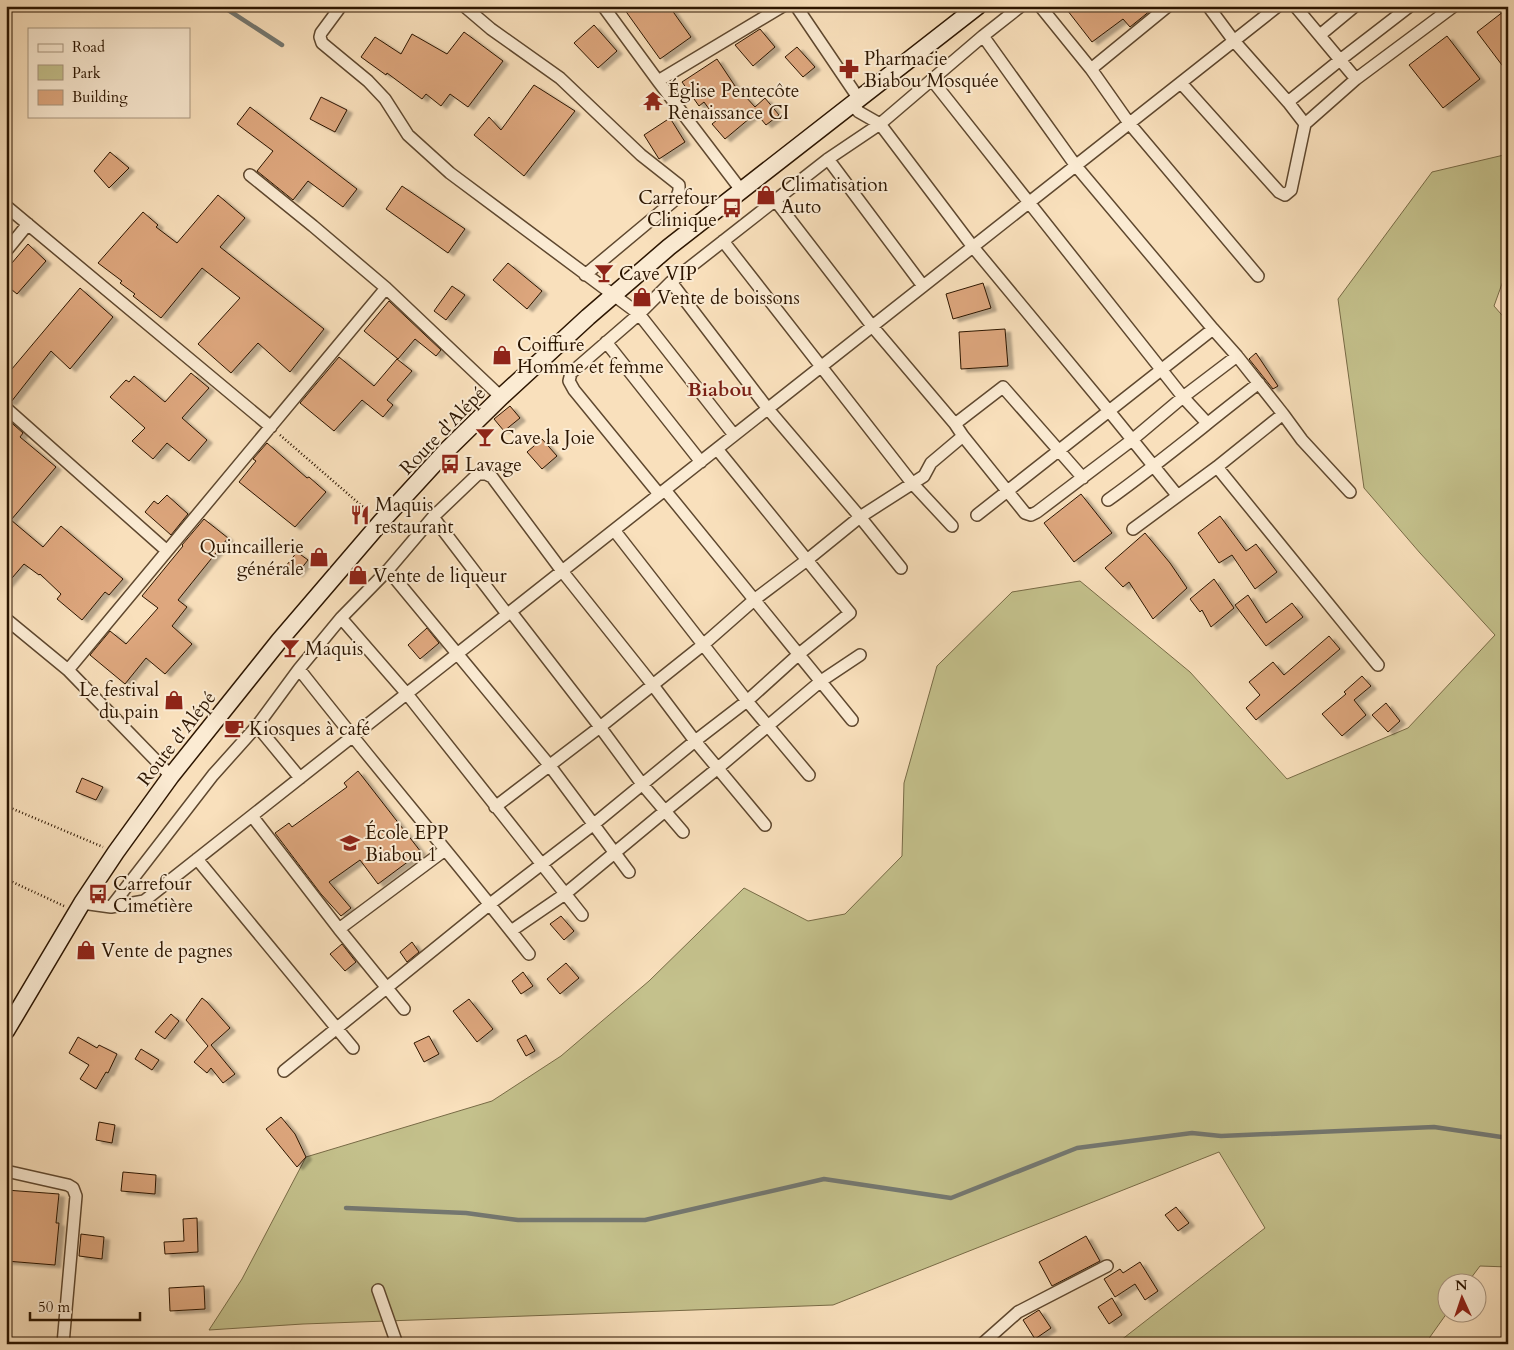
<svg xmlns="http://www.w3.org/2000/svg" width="1514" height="1350" font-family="Cardo,serif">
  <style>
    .green { fill: #c4c18c; stroke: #786b46 }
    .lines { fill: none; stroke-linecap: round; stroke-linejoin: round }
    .stream { stroke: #747871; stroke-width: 4.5 }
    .building { fill: #dea77e; stroke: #2c1500; filter: url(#shadow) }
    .street-casing { stroke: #5f482f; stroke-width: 14 }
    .secondary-casing { stroke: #2c1500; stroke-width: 19 }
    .path { stroke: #2c1500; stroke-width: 2.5; stroke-dasharray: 1 2.5; stroke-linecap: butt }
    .street { stroke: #fbebd3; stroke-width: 11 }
    .secondary { stroke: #fbebd3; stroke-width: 16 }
    .labels { text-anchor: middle; stroke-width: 4; stroke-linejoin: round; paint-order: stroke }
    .poi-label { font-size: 19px; fill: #2c1500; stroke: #fbebd3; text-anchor: start }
    .street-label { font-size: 19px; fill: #2c1500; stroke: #fbebd3 }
    .neighbourhood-label { font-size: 20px; font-weight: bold; fill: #7a1f14; stroke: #fbebd3 }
  </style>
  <defs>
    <filter id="shadow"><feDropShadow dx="5.5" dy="3" stdDeviation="1" flood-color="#0004"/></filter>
  </defs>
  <rect width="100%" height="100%" fill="#f9e0bc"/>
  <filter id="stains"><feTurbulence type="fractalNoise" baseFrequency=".004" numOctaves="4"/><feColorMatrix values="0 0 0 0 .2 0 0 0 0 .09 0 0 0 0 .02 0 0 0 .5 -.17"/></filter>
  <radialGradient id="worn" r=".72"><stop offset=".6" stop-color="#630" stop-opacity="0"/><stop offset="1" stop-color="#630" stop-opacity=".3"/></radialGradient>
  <path class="green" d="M1508,154V267L1494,306L1508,322V1267L1480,1266L1468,1282H1446L1447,1313L1425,1344H1116L1265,1228L1219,1152L833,1305L303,1324L209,1330L242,1279L306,1157L492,1101L561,1056L649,981L744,888L808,921L845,914L902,856L904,783L937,666L1012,592L1080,581L1190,672L1287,779L1408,728L1495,635L1420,553L1364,488L1338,299L1432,172Z"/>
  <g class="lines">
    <path class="stream" d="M222,6L282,45
      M346,1208L466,1213L518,1220H645L824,1179L951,1198L1077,1148L1192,1133L1221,1136L1434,1127L1508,1138"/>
  </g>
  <path class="building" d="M622,6H669L691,37L660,59Z
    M1064,6H1156L1130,27L1123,19L1092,42Z
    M1508,8V73L1477,32Z
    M594,25L617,51L598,68L574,43Z
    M760,29L775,47L753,66L735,45Z
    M464,32L503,61L468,107L450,94L441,106L426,94L422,99L387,73L386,75L361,57L375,37L401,54L412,34L447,54Z
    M1447,36L1480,79L1443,108L1409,65Z
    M797,47L815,67L803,77L785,57Z
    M717,59L743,98L745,96L755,107L765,98L779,115L766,125L756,113L725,139L712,124L717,120L704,102L699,106L682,82Z
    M534,85L575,111L524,176L474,135L489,117L501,130Z
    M321,97L347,110L335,132L310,119Z
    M250,107L357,189L343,207L308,181L293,200L257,171L273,151L237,124Z
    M670,118L685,142L659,159L644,135Z
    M110,152L129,168L109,188L94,171Z
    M402,186L465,229L448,253L386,209Z
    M218,195L245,218L220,247L324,329L290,372L258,343L231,373L198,344L240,298L202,268L161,318L133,296L135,294L120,283L122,281L98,263L143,212L158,225L156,227L177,243Z
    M28,244L46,261L17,294L6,285V270Z
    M508,263L542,291L527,309L493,280Z
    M983,283L991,308L953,319L946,294Z
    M452,286L465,295L446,320L434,311Z
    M80,288L113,317L70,369L51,351L11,402L6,401V376Z
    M389,301L441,350L436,356L415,339L398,359L364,331Z
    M1005,329L1008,366L961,369L959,332Z
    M1256,353L1278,386L1273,389L1249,359Z
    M339,357L374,386L397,359L412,371L387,400L393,405L383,417L362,400L334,431L300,403Z
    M191,373L209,388L182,418L207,440L189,461L167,443L153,459L132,441L145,428L110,397L126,380L129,382L134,376L165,402Z
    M510,406L520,418L504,431L494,419Z
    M6,418L23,433L20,437L56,467L11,520L43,547L61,526L123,579L109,595L105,592L82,620L57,599L61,594L40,574L39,575L24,564L6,585Z
    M542,439L557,456L542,469L527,452Z
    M267,443L307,478L309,477L326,492L295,527L239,482L256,461L253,459Z
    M1081,494L1112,533L1074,562L1044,523Z
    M167,495L188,514L171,535L145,512L154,501L158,504Z
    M1220,516L1246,551L1256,544L1277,572L1255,589L1232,555L1219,563L1198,533Z
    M204,519L228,538L178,600L187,607L172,626L192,644L165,674L146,658L125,684L90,655L110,631L126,644L158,608L142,596L183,546L182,545Z
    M1145,533L1170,563L1187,588L1153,619L1129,582L1123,587L1105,568Z
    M297,552L308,560L297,574L286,566Z
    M1214,579L1234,608L1211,627L1202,610L1200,612L1190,599Z
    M1248,595L1266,623L1292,603L1303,617L1266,646L1235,605Z
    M427,628L439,643L420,659L408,645Z
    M1329,636L1340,649L1256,720L1246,708L1260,695L1249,682L1273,662L1284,675Z
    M1362,676L1371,686L1354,700L1366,715L1342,736L1322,714L1346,694L1344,692Z
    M1386,703L1400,721L1388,732L1372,715Z
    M358,771L421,852L378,884L360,860L329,882L351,908L341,916L321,894L275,833L289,823L292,827L347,787L344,783Z
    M82,778L103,787L96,800L76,792Z
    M561,916L574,931L564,940L550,924Z
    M412,942L419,952L407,962L400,952Z
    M342,944L356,962L345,971L330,954Z
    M566,963L579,978L560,994L547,979Z
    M523,972L533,986L521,994L512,981Z
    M202,998L207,1002L230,1028L211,1045L235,1074L223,1083L211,1068L207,1073L194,1062L208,1046L186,1020Z
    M469,999L493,1029L477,1042L453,1011Z
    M171,1014L179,1021L165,1039L155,1032Z
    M526,1035L535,1051L526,1056L517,1040Z
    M429,1036L439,1054L424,1062L414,1043Z
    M78,1037L97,1048L99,1045L117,1054L108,1073L106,1072L96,1089L80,1079L89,1065L69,1053Z
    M141,1049L159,1060L152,1070L135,1059Z
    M281,1117L295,1134L306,1157L297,1167L266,1129Z
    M99,1122L115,1125L112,1143L96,1140Z
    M123,1172L156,1175L155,1194L121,1191Z
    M6,1190L59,1194L56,1223H59L55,1265L6,1261Z
    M1176,1207L1189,1223L1178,1231L1165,1215Z
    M197,1218L198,1252L165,1254L164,1242L184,1241L183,1219Z
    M81,1234L104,1237L102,1259L79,1256Z
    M1086,1236L1100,1261L1052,1286L1039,1262Z
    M1140,1262L1158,1291L1145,1300L1135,1284L1115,1297L1104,1279L1120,1269L1123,1273Z
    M204,1286L205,1309L170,1311L169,1288Z
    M1112,1298L1122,1315L1109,1324L1098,1307Z
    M1039,1310L1051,1328L1035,1339L1023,1320Z"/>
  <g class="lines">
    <defs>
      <path id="street" d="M341,6L321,33L320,37L322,43L368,81L385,99L408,135L450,173L639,314L734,435
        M464,6L491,29L560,78L641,155L679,185V191L676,199L585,275
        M603,6L658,81L741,190
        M796,6L859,99
        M1040,6L1091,69L1129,123L1258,276
        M1208,6L1234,41L1288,102L1305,124
        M1295,6L1356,79L1454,6
        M1320,35L1355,6
        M983,36L1076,166L1213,329L1237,356L1283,414L1302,440L1350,492
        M1091,69L1168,6
        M932,80L1183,397L1207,423
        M658,81L783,6
        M1181,83L1279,192L1285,195L1291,190L1305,124L1356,79
        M1288,102L1340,60L1410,6
        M852,105L859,112L880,124L973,247L1109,411L1177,495
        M828,159L923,286
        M250,175L313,226L386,288L501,397
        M775,200L872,326L955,424L963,436L1025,513L1031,515L1037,512L1132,440L1183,397L1237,356
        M6,206L271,427
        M723,241L912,483L952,526
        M6,251L28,224
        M671,282L768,409L860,517L901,568
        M606,342L701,462
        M6,408L167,551
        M955,424L1003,387L1083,478
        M1217,467L1378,665
        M665,490L852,720
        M659,494L574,390L569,381L571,373L639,314L671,282L828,159L880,124L983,36L1021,6
        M1108,500C1160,463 1208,422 1259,383
        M977,515L1213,329
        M433,517L507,614
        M1133,529L1217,467L1283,414
        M614,530L747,701L809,775
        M388,570L550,766L629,872
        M511,612L600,727L642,784L683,832
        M341,618L407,694L582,915
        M6,619L68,670L171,776
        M299,669C374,765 454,858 529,954
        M68,670L386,288
        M257,726L300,778
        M495,807L600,727L704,644L754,600L807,560L860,517L924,476L931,463L963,436
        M252,816L339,929L404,1009
        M197,859L353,1048
        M82,903L111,907L144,901L1278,6
        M111,907L213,775L257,726L299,669L341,618L388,570L433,517L478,474H486L492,477L562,571L652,684L695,741L765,825
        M339,929L445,850
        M511,931L565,894L665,811L718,768L821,681L860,655
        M284,1071L490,904L594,824L695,741L747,701L799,654L850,613L717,449
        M6,1171L68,1185L73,1188L76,1196L63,1344
        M378,1290L397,1344
        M982,1344L1018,1312L1107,1266"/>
      <path id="secondary" d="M6,1031L82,903L116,852L171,776L279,641L381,522L447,450L501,397L588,317L669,247L978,6"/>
    </defs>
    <use href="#street" class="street-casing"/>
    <use href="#secondary" class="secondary-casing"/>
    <path class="path" d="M280,435L370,513
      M6,806L103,847
      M6,879L64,906"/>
    <use href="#street" class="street"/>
    <use href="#secondary" class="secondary"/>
  </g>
  <defs>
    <symbol id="pharmacy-bare" viewBox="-9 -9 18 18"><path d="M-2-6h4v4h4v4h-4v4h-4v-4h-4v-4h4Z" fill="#8f2418" stroke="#fbebd3" stroke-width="2.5" paint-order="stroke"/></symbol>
    <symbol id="temple-bare" viewBox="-9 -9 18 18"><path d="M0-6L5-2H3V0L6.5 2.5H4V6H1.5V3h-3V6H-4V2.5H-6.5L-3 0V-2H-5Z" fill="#8f2418" stroke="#fbebd3" stroke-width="2.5" paint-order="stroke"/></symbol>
    <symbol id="shop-bare" viewBox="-9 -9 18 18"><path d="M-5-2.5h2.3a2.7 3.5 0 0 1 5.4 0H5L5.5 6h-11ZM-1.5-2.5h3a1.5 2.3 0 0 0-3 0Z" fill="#8f2418" stroke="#fbebd3" stroke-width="2.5" paint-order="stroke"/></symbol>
    <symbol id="bus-bare" viewBox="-9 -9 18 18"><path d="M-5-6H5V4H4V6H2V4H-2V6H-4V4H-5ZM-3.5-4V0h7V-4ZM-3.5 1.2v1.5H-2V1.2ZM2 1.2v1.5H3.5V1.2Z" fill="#8f2418" stroke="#fbebd3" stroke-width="2.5" paint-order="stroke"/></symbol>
    <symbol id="bar-bare" viewBox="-9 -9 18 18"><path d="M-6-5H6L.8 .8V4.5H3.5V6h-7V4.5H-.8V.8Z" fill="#8f2418" stroke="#fbebd3" stroke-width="2.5" paint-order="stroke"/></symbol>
    <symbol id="restaurant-bare" viewBox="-9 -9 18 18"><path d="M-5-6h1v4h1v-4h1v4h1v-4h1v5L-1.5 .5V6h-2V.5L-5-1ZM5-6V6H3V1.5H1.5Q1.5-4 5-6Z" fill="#8f2418" stroke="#fbebd3" stroke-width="2.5" paint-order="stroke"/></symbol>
    <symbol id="cafe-bare" viewBox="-9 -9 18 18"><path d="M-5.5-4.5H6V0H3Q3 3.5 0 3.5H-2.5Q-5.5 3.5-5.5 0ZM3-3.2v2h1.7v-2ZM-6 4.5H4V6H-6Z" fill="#8f2418" stroke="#fbebd3" stroke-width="2.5" paint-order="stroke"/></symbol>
    <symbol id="school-bare" viewBox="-9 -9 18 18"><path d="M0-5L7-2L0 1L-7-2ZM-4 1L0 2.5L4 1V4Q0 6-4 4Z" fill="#8f2418" stroke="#fbebd3" stroke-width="2.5" paint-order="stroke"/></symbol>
  </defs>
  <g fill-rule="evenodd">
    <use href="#pharmacy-bare" x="835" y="55" width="28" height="28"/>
    <use href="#temple-bare" x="639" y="87" width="28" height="28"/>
    <use href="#shop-bare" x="752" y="181" width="28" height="28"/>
    <use href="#bus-bare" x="718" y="194" width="28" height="28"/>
    <use href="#bar-bare" x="590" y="259" width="28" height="28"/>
    <use href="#shop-bare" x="628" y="283" width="28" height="28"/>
    <use href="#shop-bare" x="488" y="341" width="28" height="28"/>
    <use href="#bar-bare" x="471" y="423" width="28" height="28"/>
    <use href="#bus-bare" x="436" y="450" width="28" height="28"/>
    <use href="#restaurant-bare" x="346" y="501" width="28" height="28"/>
    <use href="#shop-bare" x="305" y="543" width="28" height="28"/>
    <use href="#shop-bare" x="344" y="561" width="28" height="28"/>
    <use href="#bar-bare" x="276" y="634" width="28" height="28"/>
    <use href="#shop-bare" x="160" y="686" width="28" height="28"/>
    <use href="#cafe-bare" x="220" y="714" width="28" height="28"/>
    <use href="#school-bare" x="336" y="829" width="28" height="28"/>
    <use href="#bus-bare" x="84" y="880" width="28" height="28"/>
    <use href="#shop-bare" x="72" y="936" width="28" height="28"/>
  </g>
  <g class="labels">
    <g class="poi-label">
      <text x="864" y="65">Pharmacie<tspan x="864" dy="22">Biabou Mosquée</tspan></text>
      <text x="668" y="97">Église Pentecôte<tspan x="668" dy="22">Renaissance CI</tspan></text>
      <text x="781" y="191">Climatisation<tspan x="781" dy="22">Auto</tspan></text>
      <text x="717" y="204" text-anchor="end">Carrefour<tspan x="717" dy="22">Clinique</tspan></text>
      <text x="619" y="280">Cave VIP</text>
      <text x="657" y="304">Vente de boissons</text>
      <text x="517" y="351">Coiffure<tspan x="517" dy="22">Homme et femme</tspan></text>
      <text x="500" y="444">Cave la Joie</text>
      <text x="465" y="471">Lavage</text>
      <text x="375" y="511">Maquis<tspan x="375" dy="22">restaurant</tspan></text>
      <text x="304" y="553" text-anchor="end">Quincaillerie<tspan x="304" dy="22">générale</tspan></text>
      <text x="373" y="582">Vente de liqueur</text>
      <text x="305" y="655">Maquis</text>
      <text x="159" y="696" text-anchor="end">Le festival<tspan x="159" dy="22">du pain</tspan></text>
      <text x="249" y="735">Kiosques à café</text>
      <text x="365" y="839">École EPP<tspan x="365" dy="22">Biabou 1</tspan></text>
      <text x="113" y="890">Carrefour<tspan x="113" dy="22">Cimetière</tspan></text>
      <text x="101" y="957">Vente de pagnes</text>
    </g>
    <g class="street-label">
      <text transform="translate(442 430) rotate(-46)" y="7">Route d'Alépé</text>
      <text transform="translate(176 738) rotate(-52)" y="7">Route d'Alépé</text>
    </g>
    <g class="neighbourhood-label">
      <text x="720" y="396">Biabou</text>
    </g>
  </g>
  <rect width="1514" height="1350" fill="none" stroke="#f9e0bc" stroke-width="25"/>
  <rect x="8" y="8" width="1499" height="1335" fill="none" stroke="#2c1500" stroke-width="2.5"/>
  <rect x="12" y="12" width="1489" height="1325" fill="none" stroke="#2c1500"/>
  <rect x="28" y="28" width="162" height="90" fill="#fbebd3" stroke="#a8957f"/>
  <rect x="38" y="44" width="25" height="8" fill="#fbebd3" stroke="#a8957f"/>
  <text x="72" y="52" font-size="15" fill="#2c1500">Road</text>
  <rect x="38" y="65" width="25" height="15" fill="#c4c18c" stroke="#a8957f"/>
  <text x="72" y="78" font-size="15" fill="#2c1500">Park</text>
  <rect x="38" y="90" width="25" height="15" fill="#dea77e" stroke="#a8957f"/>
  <text x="72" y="102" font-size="15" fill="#2c1500">Building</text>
  <g transform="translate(1462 1298) rotate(357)"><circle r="24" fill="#fbebd3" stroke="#a8957f"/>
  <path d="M0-4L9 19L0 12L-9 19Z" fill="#8f2418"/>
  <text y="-8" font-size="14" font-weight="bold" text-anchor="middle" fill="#2c1500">N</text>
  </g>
  <path d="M30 1312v8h110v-8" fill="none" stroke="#2c1500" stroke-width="2.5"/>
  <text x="38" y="1312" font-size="15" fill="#2c1500" stroke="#fbebd3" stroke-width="4" paint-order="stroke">50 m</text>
  <rect width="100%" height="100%" filter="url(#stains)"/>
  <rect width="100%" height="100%" fill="url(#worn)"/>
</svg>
